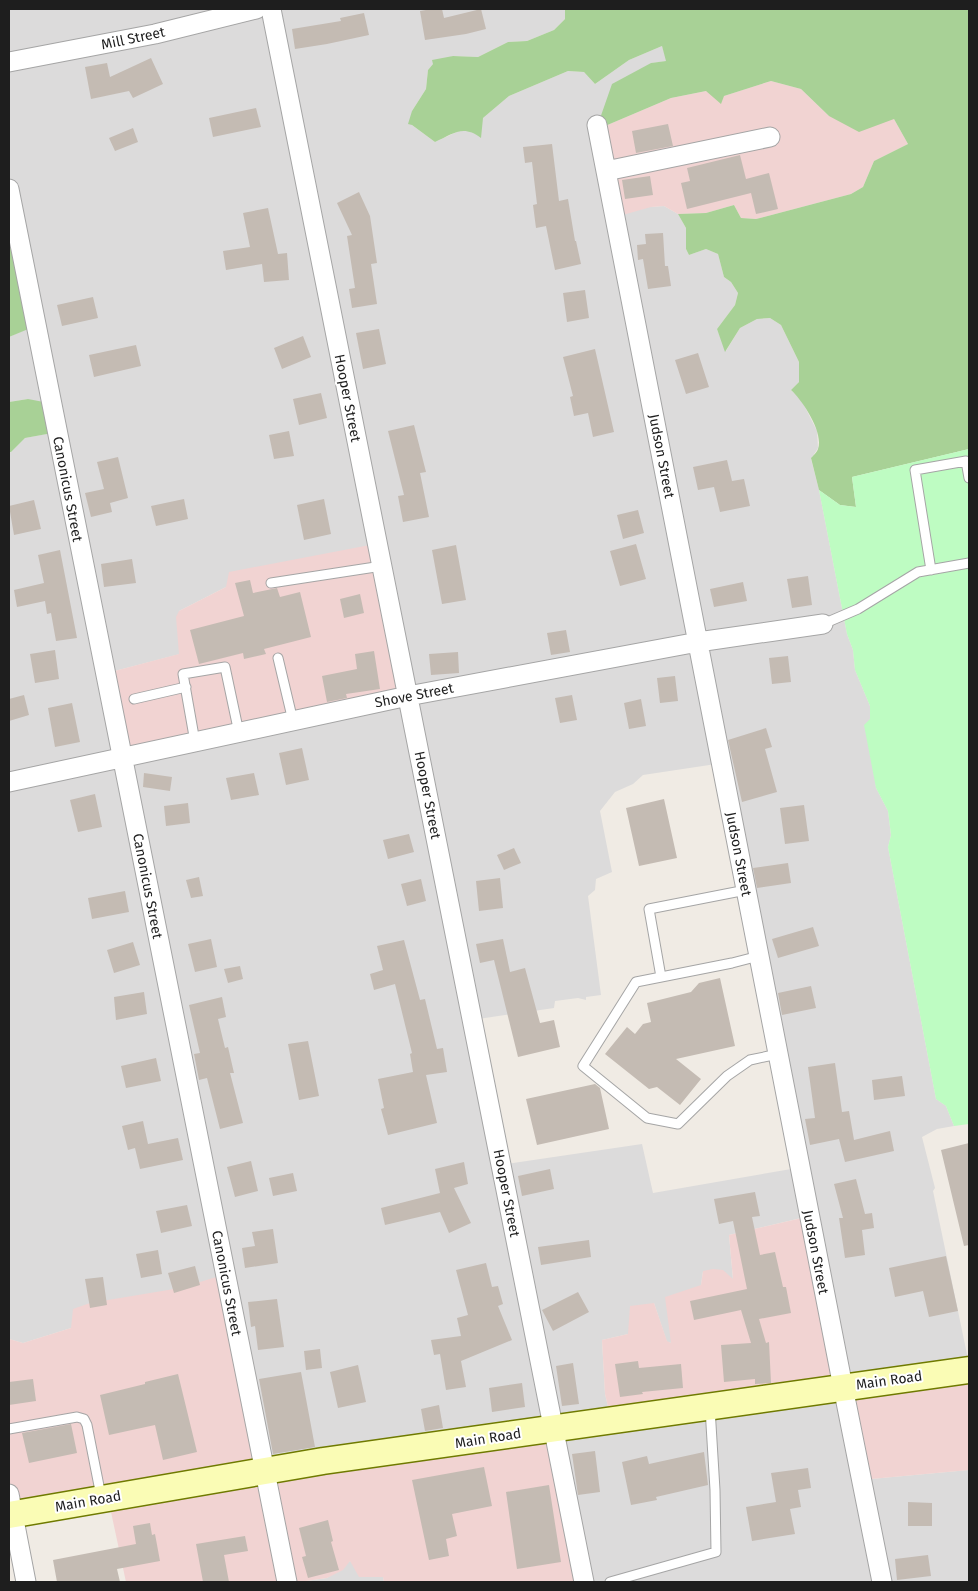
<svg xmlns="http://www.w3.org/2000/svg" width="978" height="1591" font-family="'Fira Sans',sans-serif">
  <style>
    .residential { fill: #dcdbdb; fill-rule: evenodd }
    .commercial { fill: #f1d3d2 }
    .forest { fill: #a8d196 }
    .park { fill: #befcc2 }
    .building { fill: #c4bbb3 }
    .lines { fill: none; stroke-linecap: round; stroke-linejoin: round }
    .service-casing { stroke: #a5a5a5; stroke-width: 11 }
    .minor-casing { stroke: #a5a5a5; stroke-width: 21 }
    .secondary-casing { stroke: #6f7a00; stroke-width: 29 }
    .service { stroke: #fff; stroke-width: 9 }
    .minor { stroke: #fff; stroke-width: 19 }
    .secondary { stroke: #fafcb5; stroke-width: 26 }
    .labels { text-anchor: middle; stroke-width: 4; stroke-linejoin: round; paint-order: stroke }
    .street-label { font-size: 14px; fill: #1e1e1e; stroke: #fff }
  </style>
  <rect width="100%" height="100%" fill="#f0ebe4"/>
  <path class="residential" d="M9,9H565V19L554,30L527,41L508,42L478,57L453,56L433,64L428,70L426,89L412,111V125L435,142L461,130L473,131L483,118L509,96L568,71L584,72L595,84L629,60L662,46L667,61L651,63L597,127L651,207L664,206L678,214L686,228V249L689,255L706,249L718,254L724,277L731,282L738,293L735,305L717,329L726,351L740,328L757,319L770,318L781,325L799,362V382L791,390L801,399L817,431L818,448L811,459L819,490L847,634L853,650L855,670L870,706L876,788L888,811L891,835L888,847L936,1099L946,1106L954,1126L937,1129L922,1137L935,1188L933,1191L969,1364L839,1382L801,1218L729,1235L733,1280L703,1271L701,1285L672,1343L667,1342L654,1303L628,1334L602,1340L605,1394L611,1419L836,1389L860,1480L969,1470V1582H582L265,1471L71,1328L23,1343L9,1339V452H11L25,438L57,432L28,399L9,402V337L37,324L9,183ZM226,587L128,757L107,673L180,654L179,611ZM716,764L797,1168L653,1193L642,1144L499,1165L478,1019L554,1008L555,1001L578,998L586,1000V997L601,995L588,896L595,890L596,879L612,872L600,811L615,792L633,784L643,775Z
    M350,1561L383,1576L384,1582H299L327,1578Z"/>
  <path class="commercial" d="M771,81L801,89L829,116L894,119L908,144L874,161L863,187L851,194L756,219L741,218L734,205L706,213L678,214L664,206L651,207L612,218L598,129L671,98L706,91L724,96Z
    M375,544L404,690L127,758L107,673L179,654L176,617L179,611L226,587L229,572Z
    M806,1217L839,1382L969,1372V1470L860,1480L836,1389L611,1419L605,1394L602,1340L628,1334L630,1306L654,1303L667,1341L671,1343L665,1297L701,1285L703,1271L713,1269L723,1270L733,1279L729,1235Z
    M223,1275L260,1462L548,1430L582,1582H384L383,1577H359L350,1561L343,1570L327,1578L299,1582H126L108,1498L9,1515V1339L23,1343L71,1328L73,1309L90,1303L180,1288Z"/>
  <path class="forest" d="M565,9H969V449L852,477L856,507L840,505L819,490L811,458C813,456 817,452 818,449C824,432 802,400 791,390L799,382V362L781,325L770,318L757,319L740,328L725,352L717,329L735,305L738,293L731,282L724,277L718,254L706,249L689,255L686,249V228L678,214L706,213L734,205L741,218L756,219L851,194L863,187L874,161L908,144L894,119L859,132L829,116L801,89L771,81L724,96L721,104L706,91L671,98L598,129L597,127L612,84L651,63L666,61L662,46L629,60L595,84L584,72L568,71L509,96L483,118L481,138C463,124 453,134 435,142L412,125L408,124L412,111L426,89L428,70L433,64L432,60L453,56L478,57L508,42L527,41L554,30L565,19Z
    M9,183L38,325L9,337Z
    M28,399L54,404L58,432L25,438L11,452H9V402Z"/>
  <path class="park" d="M969,449V1124L954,1126L946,1106L936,1099L888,847L891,835L888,811L876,788L864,725L870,719V706L855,670L853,650L847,634L819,490L840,505L856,507L852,477Z"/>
  <path class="building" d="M432,9H442L444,18L481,9L486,29L466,34L425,40L420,11Z
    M364,13L369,35L327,44L295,49L292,29L341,21L340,18Z
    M151,58L163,84L133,98L129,91L91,99L85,67L107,63L110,77Z
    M256,108L261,127L213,137L209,118Z
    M668,124L673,146L636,153L632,131Z
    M133,128L138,142L115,151L109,138Z
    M552,144L559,201L568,199L575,241H576L581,264L555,270L546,226L536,228L533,205L537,204L532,162L525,163L523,147Z
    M740,155L746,179L769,173L778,209L756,214L751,193L687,209L681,183L690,181L687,168Z
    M650,176L653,195L625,199L622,180Z
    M359,192L370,216L377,263L371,264L377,304L352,308L349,289L355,288L347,236L352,235L337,203Z
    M268,208L278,254L287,253L289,280L264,282L262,264L226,270L223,251L250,247L243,213Z
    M663,233L665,266H668L671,286L648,289L643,259L638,260L637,245L646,244L645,234Z
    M585,290L589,318L567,322L563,293Z
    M93,297L98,318L62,326L57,305Z
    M379,329L386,364L363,369L356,333Z
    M303,336L311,357L282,369L274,348Z
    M136,345L141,366L94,377L89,355Z
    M595,349L614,432L593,437L588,413L574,416L570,397L573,396L563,357Z
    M698,353L709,387L686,394L675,360Z
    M321,393L327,418L299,425L293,399Z
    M414,425L426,472L420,473L429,517L403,522L398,496L404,495L388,431Z
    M289,431L294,456L274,459L269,435Z
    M118,457L128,498L110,503L112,512L91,517L85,493L104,489L97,462Z
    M727,460L732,481L744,479L750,506L720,512L714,487L698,490L693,467Z
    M184,499L188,519L156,526L151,506Z
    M324,499L331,534L304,540L297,505Z
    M34,500L41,529L14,535L9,506Z
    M638,510L644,533L623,539L617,515Z
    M636,544L646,579L620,586L610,551Z
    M456,545L466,600L442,604L432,550Z
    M60,550L77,638L56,641L51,613L47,614L45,601L17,607L14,590L44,583L38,555Z
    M132,559L136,583L104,587L101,564Z
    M808,576L812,605L792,608L787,579Z
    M250,580L253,593L277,588L280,597L300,592L311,637L264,649L266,654L244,659L243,653L199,664L190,630L244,616L235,583Z
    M743,582L747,601L714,607L710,589Z
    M360,594L364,613L344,618L340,599Z
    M566,630L570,652L551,655L547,633Z
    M55,650L59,679L35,683L30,654Z
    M374,651L380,689L346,694L347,698L327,702L322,676L357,669L355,654Z
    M458,652L459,673L431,675L429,654Z
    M788,656L791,682L772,684L769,658Z
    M675,676L678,701L660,703L657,678Z
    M24,695L29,715L9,721V699Z
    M572,695L577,720L560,723L555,698Z
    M641,699L646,726L629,729L624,703Z
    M72,703L80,742L55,747L48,708Z
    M766,728L772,747L765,749L777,792L742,802L728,740Z
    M302,748L309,780L286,785L279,753Z
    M144,773L172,777L170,791L143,787Z
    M254,773L259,795L231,800L226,778Z
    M95,794L102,827L78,832L70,800Z
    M664,799L677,858L639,866L626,808Z
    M188,803L190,823L166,826L164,806Z
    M804,805L809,841L785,844L780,808Z
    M409,834L414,852L388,859L383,840Z
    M514,848L521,863L504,870L497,855Z
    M788,863L791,883L757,888L753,868Z
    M199,877L203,896L191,898L186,880Z
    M500,878L503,908L479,911L476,881Z
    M421,879L426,901L407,906L401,884Z
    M125,891L129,912L92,919L88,898Z
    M813,927L819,946L778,958L772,939Z
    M211,939L217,967L195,972L188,944Z
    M503,939L510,972L525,968L540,1023L554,1020L560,1047L518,1057L494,960L480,963L476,944Z
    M404,940L420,1000L425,999L437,1049L443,1048L447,1072L426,1075L437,1123L388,1135L381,1109L384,1108L378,1079L413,1072L410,1054L412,1053L395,984L374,990L370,974L383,970L377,946Z
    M133,942L140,965L114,973L107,950Z
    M240,966L243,979L228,983L224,969Z
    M720,978L735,1046L676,1059L701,1079L680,1105L657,1087L649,1089L605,1054L627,1027L635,1034L643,1024L651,1022L647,1003L691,992L699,983Z
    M811,986L816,1008L782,1015L778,993Z
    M144,992L147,1014L116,1020L114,997Z
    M222,997L226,1017L218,1019L225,1048L228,1047L234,1073H230L243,1123L220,1129L207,1078L199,1080L194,1054L200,1053L189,1005Z
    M308,1041L319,1096L299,1100L288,1044Z
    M156,1058L161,1081L126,1088L121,1066Z
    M835,1063L842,1112L849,1111L854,1140L890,1131L894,1151L845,1162L839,1139L810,1145L805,1119L815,1118L808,1067Z
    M902,1076L905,1096L874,1100L872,1080Z
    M595,1084L600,1088L609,1129L537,1145L526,1099Z
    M143,1121L148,1144L178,1138L183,1160L140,1169L135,1148L128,1150L122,1126Z
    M969,1143V1245L964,1246L941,1150Z
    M251,1161L258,1191L235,1197L227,1167Z
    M464,1162L468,1184L454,1188L471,1223L449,1233L440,1212L385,1225L381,1208L440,1193L435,1169Z
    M550,1169L554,1189L522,1196L518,1176Z
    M293,1173L297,1191L273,1196L269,1178Z
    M856,1179L865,1214L872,1213L874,1228L862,1230L865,1255L845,1258L839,1218H843L834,1184Z
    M755,1192L760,1216L752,1217L760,1255L775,1252L783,1287H786L791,1313L759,1319L766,1343L769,1342L771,1383L755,1384V1379L724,1382L721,1345L751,1343L741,1310L694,1320L690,1301L747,1289L733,1221L719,1224L714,1199Z
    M187,1205L192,1226L161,1233L156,1211Z
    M273,1229L278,1263L245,1268L242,1248L255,1246L252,1232Z
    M589,1240L591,1257L541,1265L538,1247Z
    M158,1250L162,1274L141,1278L136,1254Z
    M946,1256L958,1311L929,1317L923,1291L895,1297L889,1268Z
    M486,1263L492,1287L498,1286L503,1304L498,1306L512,1340L461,1361L466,1387L446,1390L440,1354L434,1355L431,1340L461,1336L457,1318L468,1315L456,1270Z
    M195,1266L200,1285L174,1293L168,1273Z
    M103,1277L107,1305L90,1308L85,1279Z
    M578,1292L589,1312L553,1331L542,1310Z
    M277,1299L284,1347L258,1350L255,1326L251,1327L248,1302Z
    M320,1349L322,1368L306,1370L304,1351Z
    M638,1361L639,1368L681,1364L683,1388L642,1392L643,1394L620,1397L615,1364Z
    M573,1363L579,1404L562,1406L556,1366Z
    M358,1365L366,1402L338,1408L330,1372Z
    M301,1372L315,1447L273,1454L259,1379Z
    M178,1374L197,1452L163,1460L155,1425L109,1435L100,1395L145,1384V1382Z
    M33,1379L36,1401L9,1405V1382Z
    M522,1383L525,1407L492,1412L489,1388Z
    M439,1405L443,1428L425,1431L421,1409Z
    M71,1424L77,1453L29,1463L22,1433Z
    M595,1451L600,1492L578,1495L572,1454Z
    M704,1452L708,1485L656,1497L657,1500L631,1505L622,1462L647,1456L649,1464Z
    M484,1467L492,1506L452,1514L457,1536L446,1539L449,1556L429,1560L412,1480Z
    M808,1468L811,1488L798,1490L801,1507L790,1509L795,1534L752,1541L746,1507L776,1502L771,1473Z
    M549,1485L561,1562L517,1569L506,1492Z
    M908,1502L932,1503V1526H908Z
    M328,1520L333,1541L331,1542L339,1570L308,1578L302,1557L306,1556L299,1528Z
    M150,1523L152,1535L155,1534L160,1561L117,1569L120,1582H57L53,1560L136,1544L133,1526Z
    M245,1536L248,1551L224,1555L229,1582H203L196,1544Z
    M928,1555L931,1576L897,1580L895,1559Z"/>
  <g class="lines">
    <defs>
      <path id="service" d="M931,570L915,470L966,461L969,478
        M271,583L382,566
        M823,624L858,609L918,572L969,563
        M278,658L293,721
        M134,699L186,687
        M195,742L183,674L225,667L239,733
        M759,956L732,963L636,982L583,1066L647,1118L678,1124L727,1076L750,1060L778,1054
        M661,977L649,909L746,890
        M9,1429L77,1417L84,1419L87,1425L101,1496
        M610,1582L716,1552L715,1490L710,1408"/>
      <path id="minor" d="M271,9L584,1582
        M9,62L155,34L256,9
        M597,125L843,1387L882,1582
        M606,171L770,137
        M9,189L287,1582
        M9,782L408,696L698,642L823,624
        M9,1494L26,1582"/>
      <path id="secondary" d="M9,1515L323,1461L969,1370"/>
    </defs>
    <use href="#service" class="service-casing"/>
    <use href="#minor" class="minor-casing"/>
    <use href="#secondary" class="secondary-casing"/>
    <use href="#service" class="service"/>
    <use href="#minor" class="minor"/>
    <use href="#secondary" class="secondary"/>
  </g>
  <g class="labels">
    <g class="street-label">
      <text transform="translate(133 38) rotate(-12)" y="5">Mill Street</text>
      <text transform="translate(348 398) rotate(79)" y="5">Hooper Street</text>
      <text transform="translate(662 456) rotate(79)" y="5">Judson Street</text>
      <text transform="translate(68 489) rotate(79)" y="5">Canonicus Street</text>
      <text transform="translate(414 695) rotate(-11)" y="5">Shove Street</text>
      <text transform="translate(428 795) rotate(79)" y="5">Hooper Street</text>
      <text transform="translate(739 854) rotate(79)" y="5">Judson Street</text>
      <text transform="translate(148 886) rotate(79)" y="5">Canonicus Street</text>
      <text transform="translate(507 1193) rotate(79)" y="5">Hooper Street</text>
      <text transform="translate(816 1252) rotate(79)" y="5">Judson Street</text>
      <text transform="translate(227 1283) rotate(79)" y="5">Canonicus Street</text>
      <text transform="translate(889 1380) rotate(-8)" y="5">Main Road</text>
      <text transform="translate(488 1438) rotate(-9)" y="5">Main Road</text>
      <text transform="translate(88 1501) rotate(-10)" y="5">Main Road</text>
    </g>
  </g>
  <rect width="978" height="1591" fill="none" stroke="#1e1e1e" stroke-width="20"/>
</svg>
